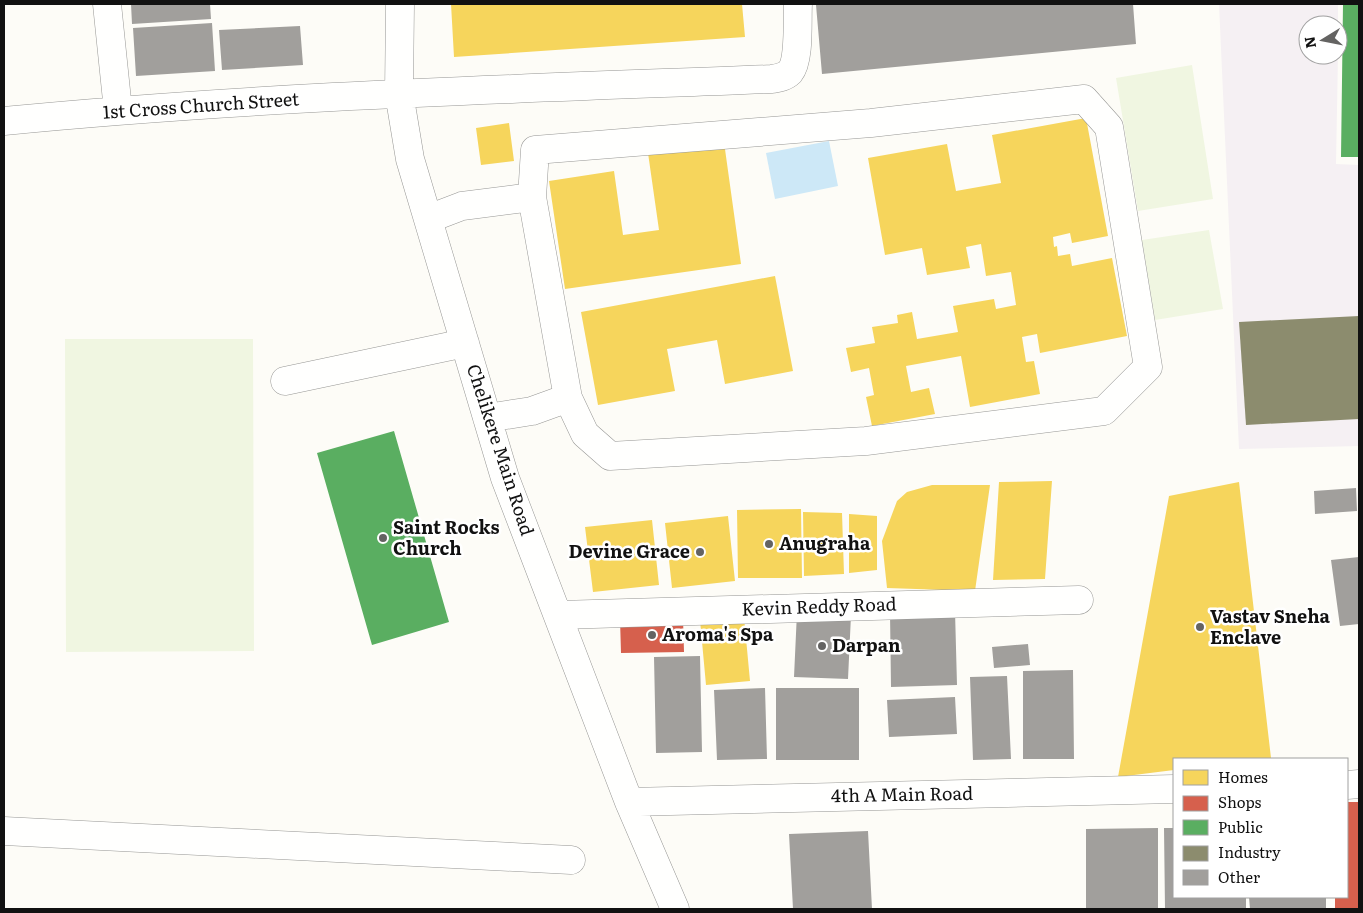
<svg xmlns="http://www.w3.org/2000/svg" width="1363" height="913" font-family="Literata,serif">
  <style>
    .industrial { fill: #f5f0f3 }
    .pitch { fill: #f0f6e1 }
    .water { fill: #cde8f7 }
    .homes { fill: #f6d55c }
    .shops { fill: #d6604d }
    .public { fill: #5aae61 }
    .industry { fill: #8c8c6e }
    .building { fill: #a19f9c }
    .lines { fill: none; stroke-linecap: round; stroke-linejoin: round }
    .minor-casing { stroke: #979795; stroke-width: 29 }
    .minor { stroke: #fffffe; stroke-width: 28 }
    .poi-dot { fill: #646362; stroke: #fff; stroke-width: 2 }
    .labels { text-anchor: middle; stroke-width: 5; stroke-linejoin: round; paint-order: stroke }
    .street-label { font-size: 18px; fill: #111; stroke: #fff }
    .poi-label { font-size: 18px; font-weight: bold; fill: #111; stroke: #fff; text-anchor: start }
  </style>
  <rect width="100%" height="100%" fill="#fdfcf7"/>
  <path class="industrial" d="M1219,4H1338V41V25H1308V55H1338L1336,164L1359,165V446L1239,449Z"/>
  <path class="pitch" d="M1192,65L1213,199L1138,211L1116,78Z
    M1209,230L1223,309L1155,320L1142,240Z
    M65,339H253L254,651L66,652Z"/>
  <path class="water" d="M829,141L838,186L775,199L766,153Z"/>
  <path class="homes" d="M451,4H742L745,37L454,57Z
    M1086,118L1108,236L1072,243L1070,233L1053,237L1054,247L1057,246L1058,256L1070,254L1072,266L1112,258L1127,336L1040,353L1037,334L1022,337L1026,362L1034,361L1040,394L970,407L961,356L906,366L911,392L929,388L935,414L872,426L866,397L874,395L869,368L851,372L846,348L875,343L872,327L898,323L897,315L912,312L917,339L958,332L953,306L994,299L996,309L1016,305L1011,272L986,276L981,244L966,247L970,268L927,275L922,248L885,255L868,158L947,144L956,191L1001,183L992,135Z
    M509,123L514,161L481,165L476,128Z
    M724,142L741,264L565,289L549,181L614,171L623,235L659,230L648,153Z
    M775,276L793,371L725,384L717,340L667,349L675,391L598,405L581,312Z
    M1052,481L1045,579L993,580L999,482Z
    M1239,482L1271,758L1174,759V770L1118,777L1169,496Z
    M932,485H990L975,591L887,588L882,541L897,501L907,492Z
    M801,509L802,578H738L737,510Z
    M803,512L842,513L844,574L804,576Z
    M849,514L877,516V570L849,573Z
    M728,516L735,581L672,588L665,523Z
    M652,520L659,585L593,592L585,527Z
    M744,617L750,681L706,685L700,620Z"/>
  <path class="shops" d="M683,618L684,652L621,653L620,619Z
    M1347,802H1359V909H1335V897H1347Z"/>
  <path class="public" d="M1343,4H1359V157H1341Z
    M394,431L449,622L372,645L317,453Z"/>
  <path class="industry" d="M1359,316V419L1246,425L1239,322Z"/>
  <path class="building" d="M131,4H210L211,19L132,24Z
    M826,4H1133L1136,44L822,74L816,5Z
    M212,23L215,71L136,76L133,28Z
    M300,26L303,65L222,70L219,30Z
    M1356,488L1357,511L1315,514L1314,491Z
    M1359,557V624L1340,626L1331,560Z
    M955,611L957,685L891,687L890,613Z
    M797,612L851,615L848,679L794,677Z
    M1028,644L1030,665L994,668L992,647Z
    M700,656L702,752L656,753L654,657Z
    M1073,670L1074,759H1023V671Z
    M1007,676L1011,759L973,760L970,677Z
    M765,688L767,759L717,760L714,690Z
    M776,688H859V760H776Z
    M955,697L957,734L889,737L887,700Z
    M1158,828V909H1086V829Z
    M1164,828H1174V897H1246V909H1165Z
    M868,831L872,909H793L789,834Z
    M1249,897H1326V909H1250Z"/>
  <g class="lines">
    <defs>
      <path id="minor" d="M107,4L118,110
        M400,4L399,93L410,159L505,478L629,802L675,909
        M4,121C259,96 515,89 772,79C778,78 785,77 790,72C800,60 797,20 798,4
        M428,219L462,206L532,197L535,150L871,123L1084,99L1109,127L1148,367L1104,411L866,441L610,456L585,434L568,398L532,197
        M285,381L465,343
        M487,418L532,411L568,398
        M559,615L1079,600
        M1347,785L1359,784
        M629,802L1174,789
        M4,831L571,860"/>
    </defs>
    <use href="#minor" class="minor-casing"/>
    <use href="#minor" class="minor"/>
  </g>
  <g class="poi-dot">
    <circle cx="383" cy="538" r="5"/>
    <circle cx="769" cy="544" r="5"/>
    <circle cx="700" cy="552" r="5"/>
    <circle cx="1200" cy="627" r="5"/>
    <circle cx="652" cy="635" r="5"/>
    <circle cx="822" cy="646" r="5"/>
  </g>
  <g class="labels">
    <g class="street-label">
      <text transform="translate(201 106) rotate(-4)" y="6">1st Cross Church Street</text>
      <text transform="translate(500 450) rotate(72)" y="6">Chelikere Main Road</text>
      <text transform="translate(819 607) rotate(-2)" y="6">Kevin Reddy Road</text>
      <text transform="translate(902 795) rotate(-1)" y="6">4th A Main Road</text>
    </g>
    <g class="poi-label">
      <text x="393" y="534">Saint Rocks<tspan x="393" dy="21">Church</tspan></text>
      <text x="779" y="550">Anugraha</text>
      <text x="690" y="558" text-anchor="end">Devine Grace</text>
      <text x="1210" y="623">Vastav Sneha<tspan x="1210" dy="21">Enclave</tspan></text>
      <text x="662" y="641">Aroma's Spa</text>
      <text x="832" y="652">Darpan</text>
    </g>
  </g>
  <rect width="1363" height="913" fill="none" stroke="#111111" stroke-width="10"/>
  <rect x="1173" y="758" width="175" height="140" fill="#ffffff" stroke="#a0a0a0"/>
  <rect x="1183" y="770" width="25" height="15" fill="#f6d55c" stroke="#a0a0a0"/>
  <text x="1218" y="783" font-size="15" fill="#111111">Homes</text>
  <rect x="1183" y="796" width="25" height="15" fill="#d6604d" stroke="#a0a0a0"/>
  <text x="1218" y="808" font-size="15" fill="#111111">Shops</text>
  <rect x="1183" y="820" width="25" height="15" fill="#5aae61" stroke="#a0a0a0"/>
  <text x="1218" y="833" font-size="15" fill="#111111">Public</text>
  <rect x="1183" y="846" width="25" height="15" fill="#8c8c6e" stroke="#a0a0a0"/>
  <text x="1218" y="858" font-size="15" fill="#111111">Industry</text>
  <rect x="1183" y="870" width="25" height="15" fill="#a19f9c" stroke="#a0a0a0"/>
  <text x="1218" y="883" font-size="15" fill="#111111">Other</text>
  <g transform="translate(1323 40) rotate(260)"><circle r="24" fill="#ffffff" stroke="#a0a0a0"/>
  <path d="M0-4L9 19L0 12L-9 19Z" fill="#646362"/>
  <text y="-8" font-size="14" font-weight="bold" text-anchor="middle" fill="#111111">N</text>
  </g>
</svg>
